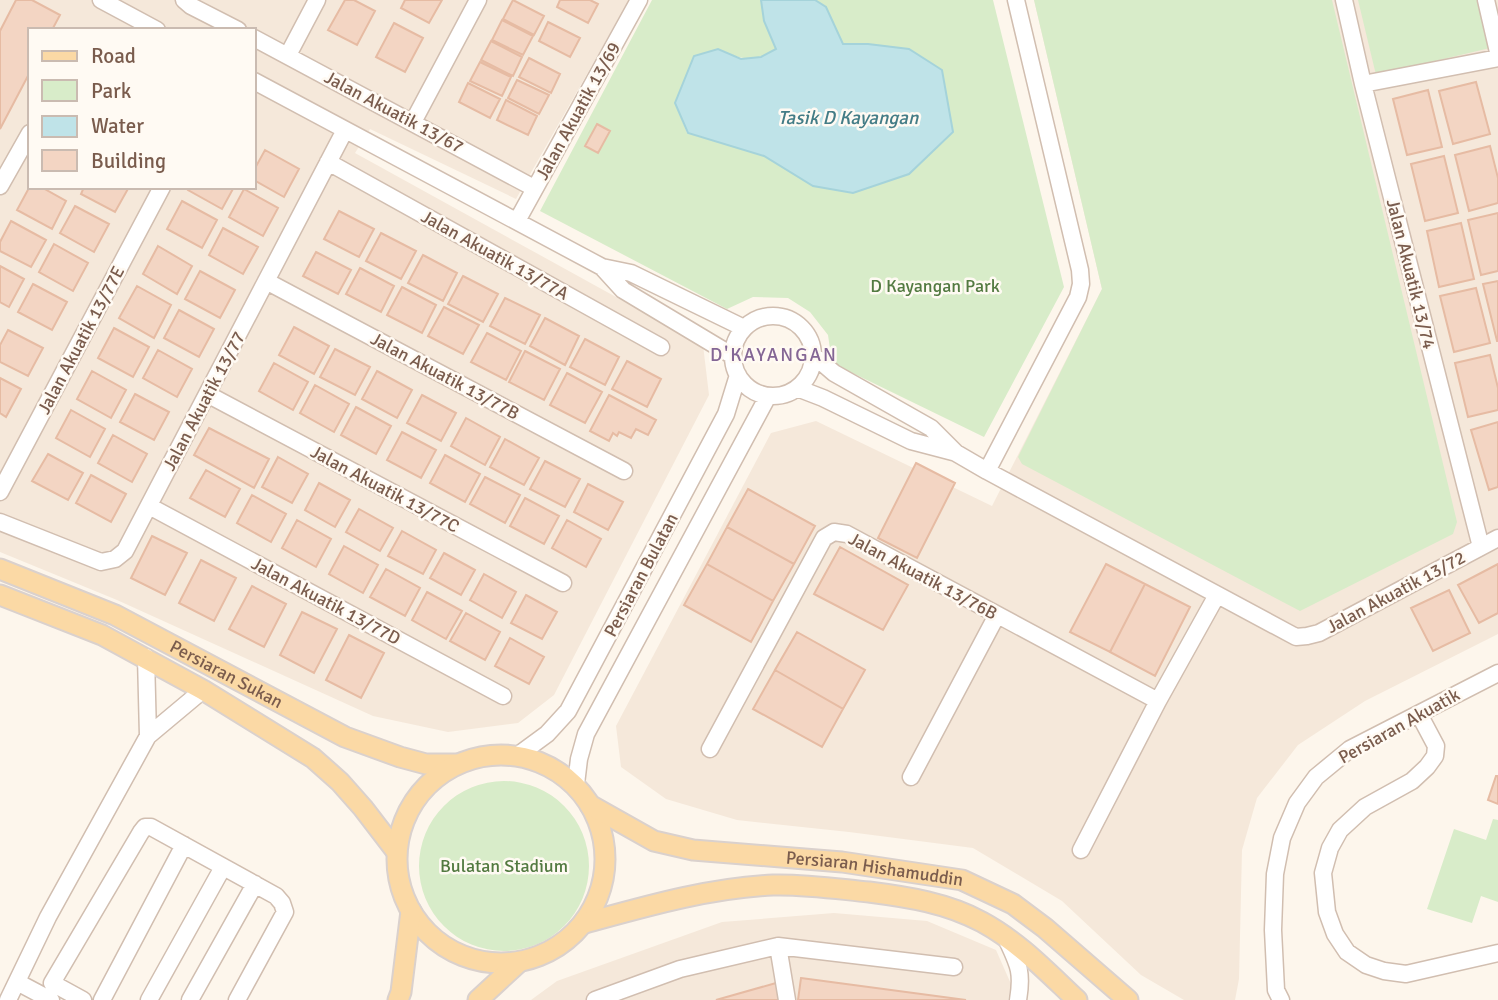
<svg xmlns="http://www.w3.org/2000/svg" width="1498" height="1000" font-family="Signika,sans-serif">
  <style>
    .residential { fill: #f5e8da; fill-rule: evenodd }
    .green { fill: #d8ecc9 }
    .water { fill: #bfe3e8; stroke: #a5d3da; stroke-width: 2 }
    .building { fill: #f3d5c3; stroke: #e6bba3; stroke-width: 2 }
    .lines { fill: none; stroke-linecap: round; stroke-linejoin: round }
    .minor-casing { stroke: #d1beb0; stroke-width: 19 }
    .major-casing { stroke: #dad1cd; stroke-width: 23 }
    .minor { stroke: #fff; stroke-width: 16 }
    .major { stroke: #fbd9a5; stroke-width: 19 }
    .labels { text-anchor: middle; stroke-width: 5; stroke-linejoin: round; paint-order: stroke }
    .street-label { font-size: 18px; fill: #7a5c4d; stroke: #fffaf3 }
    .park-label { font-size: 18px; fill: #537a41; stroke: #fffaf3 }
    .water-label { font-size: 19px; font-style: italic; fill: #437c86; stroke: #fffaf3 }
    .neighbourhood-label { font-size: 19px; letter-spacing: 2px; fill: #846695; stroke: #fffaf3 }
  </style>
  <rect width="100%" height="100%" fill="#fdf6ec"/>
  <path class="residential" d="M0,0H629L516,199L370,129L355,153L703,345L709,395L554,695L518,723L448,732L373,716L117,600L0,552ZM30,30H254V187H30Z
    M1034,0H1498V634L1365,701L1298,745L1257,798L1242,850L1239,979L1235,1000H1184L1141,975L1062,901L973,848L849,832L737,820L666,799L621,767L616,726L771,433L816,421L992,506L1102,289Z
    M834,913L927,921L996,950L1011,984L1008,1000H531L557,981L722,922Z"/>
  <path class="green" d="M652,0H761L764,21L777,49C751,63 744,60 718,49L675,103L687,133L764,156L813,186L953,132L942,70L909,49L868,44H843L826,7L815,0H993L1064,287L984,437L832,363L828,335L810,312L788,298L753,297L727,309L540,211Z
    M1034,0H1332L1457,522L1453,534L1300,611L1022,464L1018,457L1102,289Z
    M1358,0H1478L1490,48L1376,75Z
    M419 866a85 85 0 1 1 170 0a85 85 0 1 1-170 0Z
    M1493,819L1498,820V902L1481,896L1472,923L1427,909L1454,829L1486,840Z"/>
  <path class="water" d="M761,0H815L826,7L843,44H868L909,49L942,70L953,132L909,174L853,193L813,186L764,156L688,133L675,103L694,56L718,49L741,59L761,57L776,49L764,21Z"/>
  <path class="building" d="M16,0H32L60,15L52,30H30V72L0,129V31Z
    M345,0H354L375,11L357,45L328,30Z
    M405,0H442L429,23L401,8Z
    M513,0L544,16L534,35L503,19Z
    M560,0H590L598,4L588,23L557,7Z
    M502,20L533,36L523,55L492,40Z
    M548,22L580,38L570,57L539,41Z
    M394,23L423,38L405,72L376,57Z
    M491,41L522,57L513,76L481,60Z
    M529,58L560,74L551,93L519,77Z
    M480,62L511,77L502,96L470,81Z
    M517,80L549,95L539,114L508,98Z
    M1476,82L1490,134L1453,144L1439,91Z
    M468,83L500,99L490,118L459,102Z
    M1428,90L1442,147L1407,155L1393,99Z
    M506,100L537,116L528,135L497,120Z
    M597,124L610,131L598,153L585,146Z
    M1490,146L1498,178V203L1469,211L1455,155Z
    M265,150L299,169L284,197L254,180V170Z
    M1444,156L1458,213L1425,221L1411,164Z
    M30,186L41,187L66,201L52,229L17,210Z
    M84,187H129L115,212L81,194Z
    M189,187H234L222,209L188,190Z
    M244,189L278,208L263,236L229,217Z
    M182,201L217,220L202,248L167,229Z
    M75,206L109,224L94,252L60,233Z
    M339,211L374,229L359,257L324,239Z
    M1498,213V271L1481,275L1468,220Z
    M11,221L46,240L31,267L0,251V242Z
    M1461,223L1474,279L1439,287L1427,231Z
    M223,228L258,247L243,274L209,255Z
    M381,233L416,251L401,279L366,261Z
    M54,244L88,263L73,291L39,272Z
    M158,246L192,266L177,294L143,274Z
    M316,252L351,270L338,294L303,276Z
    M423,255L457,273L443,301L408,283Z
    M0,266L24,279L9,307L0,302Z
    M360,268L394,286L381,312L346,294Z
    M200,271L235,290L220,318L185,299Z
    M463,276L498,294L483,322L448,304Z
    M1498,281V341H1497L1483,284Z
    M33,284L67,302L52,330L18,312Z
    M137,286L171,305L154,338L119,318Z
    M402,287L436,305L422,333L387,315Z
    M1476,288L1490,343L1454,352L1440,296Z
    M505,298L540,315L525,344L490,326Z
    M444,307L479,325L463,354L428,336Z
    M179,310L214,329L199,357L164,338Z
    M545,318L579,336L565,365L530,346Z
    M294,327L329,346L314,374L279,355Z
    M114,328L149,347L133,377L98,358Z
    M8,330L43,348L28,376L0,362V345Z
    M487,333L521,351L506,380L471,362Z
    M585,339L619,357L605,385L570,367Z
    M335,349L370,367L355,395L320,377Z
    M158,350L192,369L177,397L143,378Z
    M525,351L560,369L544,400L509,382Z
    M1490,355L1498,388V410L1468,417L1455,363Z
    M627,361L661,379L647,407L612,389Z
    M274,363L308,382L293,410L259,391Z
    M92,371L126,390L111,418L77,399Z
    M377,371L412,390L397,418L362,399Z
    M567,373L602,392L585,423L550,405Z
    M0,378L21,389L6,417L0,413Z
    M315,385L349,404L334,432L300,413Z
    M135,394L169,412L154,440L120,422Z
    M422,395L456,413L441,441L407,423Z
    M609,395L656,420L648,435L636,429L631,438L619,432L617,436L613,433L609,441L590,431Z
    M356,407L391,426L376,454L341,435Z
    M71,410L105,429L90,457L56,438Z
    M466,418L500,437L485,465L451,446Z
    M1498,422V487L1489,490L1471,430Z
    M209,428L269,459L254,488L194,455Z
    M402,432L436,450L421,478L387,460Z
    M113,435L147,454L132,482L98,463Z
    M505,439L539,458L524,485L490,467Z
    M48,454L83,473L68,500L32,481Z
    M445,455L480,474L465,502L430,483Z
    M278,457L308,474L292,503L262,487Z
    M545,461L580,479L565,507L530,489Z
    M916,463L955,483L917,558L878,538Z
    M206,470L240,489L225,517L190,498Z
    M91,475L126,494L111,522L76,503Z
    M485,477L520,495L505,523L470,504Z
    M319,483L350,500L335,527L305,510Z
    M588,484L623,502L608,530L574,512Z
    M748,489L815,526L794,564L727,527Z
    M252,495L286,514L271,542L237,523Z
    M525,498L559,516L544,544L510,526Z
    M359,509L393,528L380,551L346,532Z
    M297,520L331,539L316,567L282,548Z
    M567,520L601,539L586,567L552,548Z
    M727,527L794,564L773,601L707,564Z
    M402,531L436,550L423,574L388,556Z
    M152,536L187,553L165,595L131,578Z
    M344,546L378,565L363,593L329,574Z
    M840,547L908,585L883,630L814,594Z
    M444,553L475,570L461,595L430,578Z
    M201,560L236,578L214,621L179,603Z
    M707,564L773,601L751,642L684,605Z
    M1106,564L1145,584L1110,652L1070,632Z
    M1498,564V613L1479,623L1458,585Z
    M386,569L420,588L405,616L370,597Z
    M484,574L516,592L502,618L470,600Z
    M1145,584L1190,607L1155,676L1110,652Z
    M252,586L286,604L264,647L229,629Z
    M1449,590L1470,633L1433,651L1411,608Z
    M427,592L462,611L446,639L412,620Z
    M526,595L557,612L542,639L511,623Z
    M302,612L337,629L314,673L280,655Z
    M466,613L500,632L485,660L450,641Z
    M797,632L865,670L843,709L775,670Z
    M349,635L384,653L361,698L326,680Z
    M510,638L544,657L529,684L495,666Z
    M775,670L843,709L822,747L753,709Z
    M1496,776H1498V804L1488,800Z
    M801,978L966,1000H798Z
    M776,983L781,1000H716Z"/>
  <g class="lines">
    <defs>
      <path id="minor" d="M101,0L157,30
        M184,0L191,6L238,30
        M1344,0L1363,84L1481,547
        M1486,0L1498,52
        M254,38L534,188
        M288,55L317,0
        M254,81L602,267L631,273L744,328
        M1363,84L1498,58
        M413,122L478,0
        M328,162L661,347
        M0,186L30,133
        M517,221L639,0
        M602,267L623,290L733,356
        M266,281L624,471
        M733 356a40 40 0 1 1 80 0a40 40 0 1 1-80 0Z
        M813,355L834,373L931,428L956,453L987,471L1296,637L1307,636L1319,633L1498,538
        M797,388L823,398L911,441L953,452
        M207,394L563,583
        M987,471L1078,297L1081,284L1080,270L1016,0
        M0,492L162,187
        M149,506L503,696
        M0,522L101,562L115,559L125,551L345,130
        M146,657L148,736
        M1419,714L1436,746L1435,756L1427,767L1412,781L1365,807L1340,830L1330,848L1323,873L1327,912L1335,934L1347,952L1366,965L1384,971L1406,974L1498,953
        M710,749L824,538L834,532L847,534L1158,701
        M517,756L547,734L568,711L726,414L738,375
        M911,777L997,615
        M576,784L579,759L586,734L768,396
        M1081,850L1158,701L1217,595
        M1006,938C1018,964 1023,971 1018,1000
        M778,946L787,1000
        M17,982L51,1000
        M8,1000L48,917L148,736L203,690
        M83,1000L52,983L141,832L145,827H151L276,896L282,903L285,912L237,1000
        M102,1000L184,845
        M149,1000L223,867
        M190,1000L255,884
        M595,1000L680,969L778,946L954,967
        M1281,1000L1276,990L1273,930L1275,874L1282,838L1297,803L1316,777L1350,749L1498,673"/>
      <g id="major">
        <path id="s1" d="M0,569L115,615L345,737L400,757L426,764H456"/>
        <path d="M0,595L102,635L203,690L313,758L340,782L363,808L396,851"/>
        <circle cx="501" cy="859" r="104"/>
        <path id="s2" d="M590,805L654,841L693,850L842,862L962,880L1013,904L1045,928L1128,1000"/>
        <path d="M585,923C647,906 709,888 773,885C805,884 838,889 869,892C908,897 947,903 982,922C1019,942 1047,972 1077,1000"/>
        <path d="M398,1000L401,992L411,911"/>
        <path d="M478,1000L519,962"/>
      </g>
    </defs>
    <use href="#minor" class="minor-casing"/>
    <use href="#major" class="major-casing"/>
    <use href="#minor" class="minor"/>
    <use href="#major" class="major"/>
  </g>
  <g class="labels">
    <g class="street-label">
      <text transform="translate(578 111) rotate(-61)" y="6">Jalan Akuatik 13/69</text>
      <text transform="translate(394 112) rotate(28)" y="6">Jalan Akuatik 13/67</text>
      <text transform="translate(495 255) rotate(29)" y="6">Jalan Akuatik 13/77A</text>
      <text transform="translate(1411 274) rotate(76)" y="6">Jalan Akuatik 13/74</text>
      <text transform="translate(81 340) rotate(-62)" y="6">Jalan Akuatik 13/77E</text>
      <text transform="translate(445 376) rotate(28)" y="6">Jalan Akuatik 13/77B</text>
      <text transform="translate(204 401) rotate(-62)" y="6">Jalan Akuatik 13/77</text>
      <text transform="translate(385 489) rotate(28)" y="6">Jalan Akuatik 13/77C</text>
      <text transform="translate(641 575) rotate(-62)" y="6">Persiaran Bulatan</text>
      <text transform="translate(923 576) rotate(28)" y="6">Jalan Akuatik 13/76B</text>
      <text transform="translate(1396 592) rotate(-28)" y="6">Jalan Akuatik 13/72</text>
      <text transform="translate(326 601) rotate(28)" y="6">Jalan Akuatik 13/77D</text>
      <text dy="6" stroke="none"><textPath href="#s1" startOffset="250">Persiaran Sukan</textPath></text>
      <text transform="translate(1399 726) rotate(-29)" y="6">Persiaran Akuatik</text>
      <text dy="6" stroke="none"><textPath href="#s2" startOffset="296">Persiaran Hishamuddin</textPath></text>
    </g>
    <g class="park-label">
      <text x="935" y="292">D Kayangan Park</text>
      <text x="504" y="872">Bulatan Stadium</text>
    </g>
    <g class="water-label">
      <text x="848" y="124">Tasik D Kayangan</text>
    </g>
    <g class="neighbourhood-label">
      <text x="774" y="361">D'KAYANGAN</text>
    </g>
  </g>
  <rect x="28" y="28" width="228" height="161" fill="#fffaf3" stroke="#cabbb1" stroke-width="2"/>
  <rect x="42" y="51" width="35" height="10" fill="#fbd9a5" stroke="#cabbb1" stroke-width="2"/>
  <text x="91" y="63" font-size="21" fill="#7a5c4d">Road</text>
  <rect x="42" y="80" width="35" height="21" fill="#d8ecc9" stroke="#cabbb1" stroke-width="2"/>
  <text x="91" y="98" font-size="21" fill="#7a5c4d">Park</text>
  <rect x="42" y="116" width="35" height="21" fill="#bfe3e8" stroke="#cabbb1" stroke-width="2"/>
  <text x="91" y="133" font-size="21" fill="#7a5c4d">Water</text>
  <rect x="42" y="150" width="35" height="21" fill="#f3d5c3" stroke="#cabbb1" stroke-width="2"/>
  <text x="91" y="168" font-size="21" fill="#7a5c4d">Building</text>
</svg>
